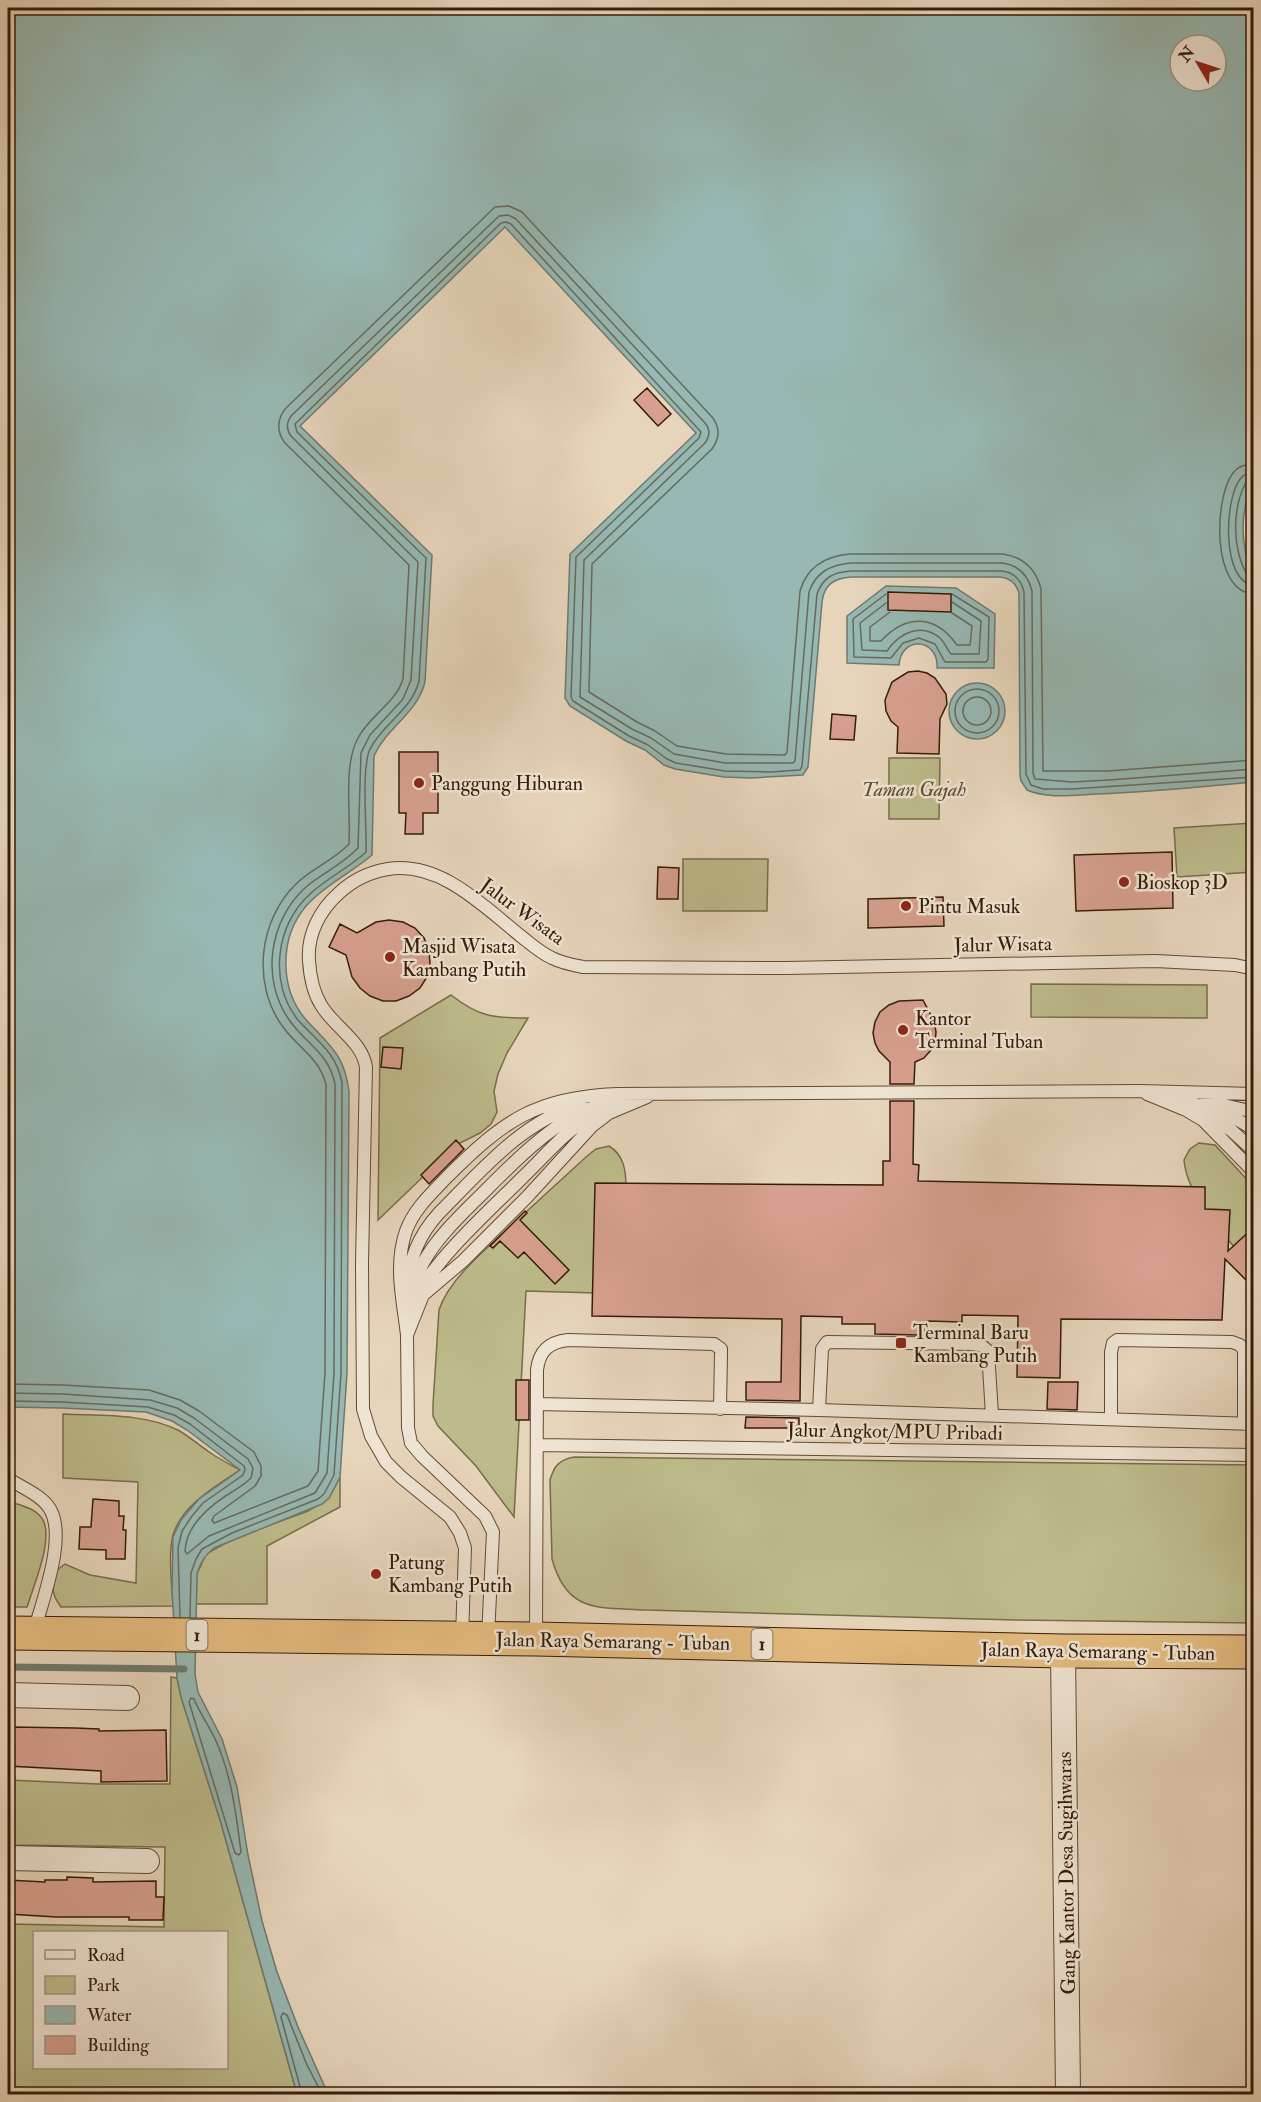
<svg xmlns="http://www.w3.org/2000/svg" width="1261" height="2102" font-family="'IM FELL Double Pica',serif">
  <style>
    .green { fill: #bdbb8b; stroke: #786c49; stroke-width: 1.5; fill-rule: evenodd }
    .water { fill: #97b8b3; stroke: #6f7a6e; stroke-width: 1.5; fill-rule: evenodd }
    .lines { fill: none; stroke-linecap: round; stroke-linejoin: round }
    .shore { stroke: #666a5d; stroke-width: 1.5 }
    .stream { stroke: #6f7a6e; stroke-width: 7 }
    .building { fill: #d7a08e; stroke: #341c07; stroke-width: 1.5 }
    .lane-casing { stroke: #614a34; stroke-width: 14 }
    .street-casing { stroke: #614a34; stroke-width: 26 }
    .highway-casing { stroke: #341c07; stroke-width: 35 }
    .lane { stroke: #efe4d3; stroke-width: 12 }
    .street { stroke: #efe4d3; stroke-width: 24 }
    .highway { stroke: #e4ba7e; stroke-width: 33 }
    .poi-dot { fill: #8f2418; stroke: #efe4d3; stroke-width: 2 }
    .labels { text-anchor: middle; stroke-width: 5; stroke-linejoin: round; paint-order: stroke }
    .shield { fill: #efe4d3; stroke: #6c5844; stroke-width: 1.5 }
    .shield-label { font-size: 18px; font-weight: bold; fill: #341c07 }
    .poi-label { font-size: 20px; fill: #341c07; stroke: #efe4d3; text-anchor: start }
    .park-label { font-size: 20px; font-style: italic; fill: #5d4c2f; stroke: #efe4d3 }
    .street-label { font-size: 20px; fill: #341c07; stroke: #efe4d3 }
  </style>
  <rect width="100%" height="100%" fill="#e7d5bb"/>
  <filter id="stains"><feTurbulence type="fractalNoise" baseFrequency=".00333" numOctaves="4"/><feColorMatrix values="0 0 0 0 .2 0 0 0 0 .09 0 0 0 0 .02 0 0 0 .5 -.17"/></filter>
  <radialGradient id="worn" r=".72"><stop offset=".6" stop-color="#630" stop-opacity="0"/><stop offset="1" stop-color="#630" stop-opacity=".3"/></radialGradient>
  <path class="green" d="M889,758H940L939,819H889Z
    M1253,823V872L1177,877L1174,828Z
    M683,859H768L767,911H683Z
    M1031,984L1207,985V1018L1031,1017Z
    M451,995C479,1017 493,1018 528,1018L507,1053L498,1074L494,1091L497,1112L491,1124L480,1133L456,1145L378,1220L380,1038Z
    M1199,1143L1215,1145L1253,1186V1267C1228,1241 1187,1198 1184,1160L1190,1149Z
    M609,1146C624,1155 626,1171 626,1187L596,1293L526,1291L514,1517L476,1466L438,1426L433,1416V1405L439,1310C449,1278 490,1246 514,1223C538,1201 562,1179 586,1157L596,1149Z
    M63,1414C100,1416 143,1413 178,1430C190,1437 200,1446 212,1454C221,1460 231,1465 240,1470C216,1486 182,1505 173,1535C168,1554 172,1586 173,1606L61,1607C50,1592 53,1588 56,1571L65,1564L90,1575L136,1583L138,1482L63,1478Z
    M574,1457L1253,1465V1623L1016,1620L646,1610C599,1607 567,1614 552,1559L550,1480C554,1466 559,1460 574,1457Z
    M340,1477V1507L267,1546V1604H196L197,1574L206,1554L235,1538L308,1511L329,1498Z
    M8,1502C18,1504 34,1508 41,1517C56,1535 33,1587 27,1607H8Z
    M171,1677L177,1678L181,1697L221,1823L297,2094H8V1924L164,1927L165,1847L8,1845V1780L98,1784H170ZM34,1932H226V2068H34Z"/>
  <path class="water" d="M8,8H1253L1254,480C1239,513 1239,544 1254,577L1253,782C1201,787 1149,792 1096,794C1075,795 1047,799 1027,790L1021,781L1020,775L1019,593C1016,583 1010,578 1000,577H851C835,578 824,584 822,602L808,767L803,775L751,778L724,777L675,769L664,765L645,750L626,741L570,706L565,698L570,554L696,433L505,227L300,426L432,555L425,682C417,714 386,728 374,756L372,855C351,873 325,885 307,905C278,938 279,992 309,1023C332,1047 345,1057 349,1092L347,1373L340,1477L329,1498L322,1504L214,1548C205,1555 200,1562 197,1574L195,1674L198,1692L222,1739L237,1787L248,1855L262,1921L277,1972L298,2027L328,2094H297L221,1823L181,1697L177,1678L172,1591L173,1537L181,1520L199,1499L240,1470L187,1430L172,1421L146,1412L62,1408L8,1407ZM1180,45H1216V81H1180Z
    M886,586L956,588L995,614L994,668H937C939,638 901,635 899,665L847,663V616Z
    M949 711a28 28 0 1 1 56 0a28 28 0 1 1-56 0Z"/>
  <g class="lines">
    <path class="shore" d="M1254,464C1245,464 1238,466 1233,473C1214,498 1211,592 1254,594
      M1254,473C1248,473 1244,474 1241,478C1224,497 1221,583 1254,585
      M1254,480L1246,482C1232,509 1232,548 1247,575L1254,577
      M886,594L853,619L854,657L891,658L903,643L919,638L935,644L945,662H986L988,659L989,617L952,594
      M886,603L860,623L862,650L887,651C899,633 921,622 940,638C945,643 947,649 951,654H979L981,621L952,602
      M890,612L870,627V641H881C906,614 935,614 957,645H970L972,626L952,613
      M955 711a22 22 0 1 1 44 0a22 22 0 1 1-44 0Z
      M963 711a14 14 0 1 1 28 0a14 14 0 1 1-28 0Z
      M8,1384L63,1385L149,1390L180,1400L199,1411L254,1452L261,1466V1476L255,1486L214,1516L212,1520L214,1523L308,1486L318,1471L325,1373L326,1085C320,1058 298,1048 283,1027C251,984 259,919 297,883C313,868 334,860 349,844C351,813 343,765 358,738C369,716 396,703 403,679L409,565L285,443C276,431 277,420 285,409L495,207L509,206L522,212L712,417C720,427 720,438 712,449L592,564L589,692L637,722L655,731L677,746L726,754L785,755L787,752L800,591C807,567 826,556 850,554H1003C1023,557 1036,569 1041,589L1043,771H1108L1254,760
      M8,1393L63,1394L150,1400L177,1408L194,1418L248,1459L253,1468L251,1478C244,1485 235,1490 227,1495C207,1508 186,1526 185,1551L187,1554L209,1536L315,1493L327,1473L334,1373L335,1084C328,1052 307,1045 290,1021C260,980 269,920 306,887C323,873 343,864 358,848L361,753L370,735L403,699L411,680L418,562L291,436C286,429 286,422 292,415L499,216L508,215L516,219L705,423C710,429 710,436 705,443L584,560L580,697L632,729L651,738L674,754L725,763H793L795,761L809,592C816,572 830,565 851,563H1002C1018,565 1028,575 1032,591L1033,773L1035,779L1072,782L1109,780L1254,769
      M8,1401L62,1402L148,1407L174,1415L190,1424L244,1466L245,1470L243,1475L203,1503L192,1516L182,1531L178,1548L180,1617
      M190,1617L191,1573L196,1559L202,1549L232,1533L318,1499L324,1494L334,1475L341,1373L342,1083C336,1052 318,1042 298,1020C268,983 276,924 310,894C327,878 349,868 366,852C367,827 361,769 370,749C383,723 412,710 419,681L426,558L297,432L295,424L501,223L506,222L511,224L701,432L699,438L576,557L571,697L573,701L629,736L648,745L667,759L676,763L725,771L770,772L800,770L802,766L817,594C823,577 834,572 851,571H1001C1014,572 1021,579 1024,592L1026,774L1031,785L1043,789H1072L1254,777
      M191,1698L194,1699C200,1714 210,1727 216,1741C232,1777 236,1814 241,1852L239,1855L235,1853L189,1702Z
      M302,2094L281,2017L283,2013L287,2015L307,2065L322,2094"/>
    <path class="stream" d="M8,1667L184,1669"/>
  </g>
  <path class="building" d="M647,388L671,414L658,426L634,400Z
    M888,592L951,594V612L888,610Z
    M918,671L927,673L935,678L946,694L947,704L940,719L939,754L897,753L898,727L891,721L886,711L885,700L892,682L908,672Z
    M832,714L856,716L854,740L830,739Z
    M399,752H438V813H423V834H405L406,813H399Z
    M1172,852L1173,908L1076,911L1074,855Z
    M658,867L679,868L678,899H657Z
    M943,897L944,926L868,928V899Z
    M389,920L403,922L415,928L424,938L429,950L430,964L427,977L420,988L409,996L396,1001H383L370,996L360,988L352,977L346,955L329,947L340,924L357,933L376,922Z
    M923,1000L934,1021L936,1032L935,1042L931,1050L924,1058L915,1062L914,1084H890V1062L879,1051L875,1043L873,1033L875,1022L880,1012L889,1005L899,1001Z
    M383,1047L403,1048L401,1069L381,1067Z
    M890,1101H914L913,1164L919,1165L918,1181L1205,1187V1209L1230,1210L1228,1251L1254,1227V1288L1225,1259L1222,1320L1061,1319L1060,1378L1017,1377L1018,1316L962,1315V1322L927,1321V1331H919V1335L875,1334V1324H842V1317L801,1316L800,1401L746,1400V1382H781L782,1319L592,1316L595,1183L883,1185V1161H890Z
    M456,1140L464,1149L429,1184L421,1175Z
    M525,1211L527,1213L520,1220L569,1270L555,1284L524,1252L518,1258L500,1241L493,1248L490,1246Z
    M516,1380H529V1420H516Z
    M1048,1382H1078L1077,1410L1047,1409Z
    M746,1417L799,1418V1428H745Z
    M93,1499L119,1501V1516H124L123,1530H126L125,1559H106V1550L79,1549L80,1527H91Z
    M10,1727L75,1728L99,1729V1731L166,1730L167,1781L101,1782V1771L8,1766Z
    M67,1877L93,1878V1882L156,1881V1897H164L163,1920H129V1917H56L8,1914V1880L45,1882V1880H67Z"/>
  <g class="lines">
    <defs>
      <path id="lane" d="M1147,1094L1186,1110L1203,1120L1254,1172
        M1173,1099C1201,1105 1231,1113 1254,1130
        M1206,1101L1254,1112
        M1201,1112L1231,1130L1254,1151
        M406,1291C409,1260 418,1236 439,1213C481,1171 521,1122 581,1104
        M418,1292C447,1248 487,1213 524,1176C547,1154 569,1126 598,1113
        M409,1316C411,1297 414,1281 423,1263C438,1236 461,1215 482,1194C512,1164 544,1131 581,1112C595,1105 611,1103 625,1100
        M407,1335C403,1300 394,1265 406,1231C414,1209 431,1194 447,1177C503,1121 536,1097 617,1094L1140,1091L1254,1094
        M537,1404L819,1410L1254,1424
        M819,1410L822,1349L827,1342L975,1344L982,1346L988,1351L992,1415
        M1111,1419V1352L1113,1343L1117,1340L1232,1342L1240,1345L1244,1350V1424
        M537,1445L1254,1455
        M8,1481H12C25,1489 42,1496 50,1509C67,1538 42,1601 34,1632
        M462,1637L465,1548L460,1533L450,1517L401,1477L386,1462L371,1436L363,1409L362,1263L366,1067C362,1041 334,1027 321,1005C313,992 310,976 309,961C307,934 320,910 339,893C353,880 370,872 388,869C441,861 484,907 522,937C532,945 541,953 552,958C562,963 572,965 583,967L786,968L1155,961L1235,965L1254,969
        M488,1637L493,1532L485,1516L422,1456L411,1443L408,1428L407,1335L423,1295L463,1261L527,1197L592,1126L609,1113L647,1097
        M536,1638L537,1370C539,1351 549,1342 568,1340L714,1344L721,1349V1353L720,1409"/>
      <path id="street" d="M1063,1651L1068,2094
        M8,1695L127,1698
        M8,1858L147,1861"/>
      <path id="highway" d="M8,1633L536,1639L1063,1651L1254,1652"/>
    </defs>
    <use href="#lane" class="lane-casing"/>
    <use href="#street" class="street-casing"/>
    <use href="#highway" class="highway-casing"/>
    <use href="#lane" class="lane"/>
    <use href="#street" class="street"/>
    <use href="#highway" class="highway"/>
  </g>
  <g class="poi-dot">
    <circle cx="419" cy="783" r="6"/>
    <circle cx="1124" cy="882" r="6"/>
    <circle cx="906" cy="906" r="6"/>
    <circle cx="390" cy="957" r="6"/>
    <circle cx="903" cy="1030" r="6"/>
    <rect x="895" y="1337" width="12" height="12" rx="3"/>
    <circle cx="376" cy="1574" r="6"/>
  </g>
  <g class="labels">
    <g class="shield">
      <rect x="186.5" y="1620" width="21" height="30" rx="4.5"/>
      <rect x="751.5" y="1629" width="21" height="30" rx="4.5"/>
    </g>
    <g class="shield-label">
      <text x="197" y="1641">1</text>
      <text x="762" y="1650">1</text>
    </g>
    <g class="poi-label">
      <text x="431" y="790">Panggung Hiburan</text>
      <text x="1136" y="889">Bioskop 3D</text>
      <text x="918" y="913">Pintu Masuk</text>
      <text x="402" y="953">Masjid Wisata<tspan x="402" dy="23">Kambang Putih</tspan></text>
      <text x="915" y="1025">Kantor<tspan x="915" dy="23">Terminal Tuban</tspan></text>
      <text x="913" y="1339">Terminal Baru<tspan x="913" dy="23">Kambang Putih</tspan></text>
      <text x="388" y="1569">Patung<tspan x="388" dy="23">Kambang Putih</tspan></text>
    </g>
    <g class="park-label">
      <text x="914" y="796">Taman Gajah</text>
    </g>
    <g class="street-label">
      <text transform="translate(523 911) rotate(36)" y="7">Jalur Wisata</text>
      <text transform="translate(1003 944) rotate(-1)" y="7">Jalur Wisata</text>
      <text transform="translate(895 1431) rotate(1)" y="7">Jalur Angkot/MPU Pribadi</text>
      <text transform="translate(613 1641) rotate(1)" y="7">Jalan Raya Semarang - Tuban</text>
      <text transform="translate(1098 1651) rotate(1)" y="7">Jalan Raya Semarang - Tuban</text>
      <text transform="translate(1066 1873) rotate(-91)" y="7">Gang Kantor Desa Sugihwaras</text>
    </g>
  </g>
  <rect width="1261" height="2102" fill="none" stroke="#e7d5bb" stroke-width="30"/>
  <rect x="9" y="9" width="1243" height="2084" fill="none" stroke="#341c07" stroke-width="3"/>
  <rect x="15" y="15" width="1231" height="2072" fill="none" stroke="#341c07" stroke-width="1.5"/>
  <rect x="33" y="1931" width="195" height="138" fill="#efe4d3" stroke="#a49481" stroke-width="1.5"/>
  <rect x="45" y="1950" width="30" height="9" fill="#efe4d3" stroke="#a49481" stroke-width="1.5"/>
  <text x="87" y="1961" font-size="18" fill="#341c07">Road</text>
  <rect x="45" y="1976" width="30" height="18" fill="#bdbb8b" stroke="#a49481" stroke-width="1.5"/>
  <text x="87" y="1991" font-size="18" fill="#341c07">Park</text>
  <rect x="45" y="2006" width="30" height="18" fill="#97b8b3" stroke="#a49481" stroke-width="1.5"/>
  <text x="87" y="2021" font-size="18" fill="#341c07">Water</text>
  <rect x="45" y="2036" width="30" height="18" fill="#d7a08e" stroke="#a49481" stroke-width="1.5"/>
  <text x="87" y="2051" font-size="18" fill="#341c07">Building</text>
  <g transform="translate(1198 63) rotate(309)"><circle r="28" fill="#efe4d3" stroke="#a49481" stroke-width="1.5"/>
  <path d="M0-4.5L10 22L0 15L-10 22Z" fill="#8f2418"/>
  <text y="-9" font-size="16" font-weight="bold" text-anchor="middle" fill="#341c07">N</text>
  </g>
  <rect width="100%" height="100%" filter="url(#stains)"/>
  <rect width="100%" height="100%" fill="url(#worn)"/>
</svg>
